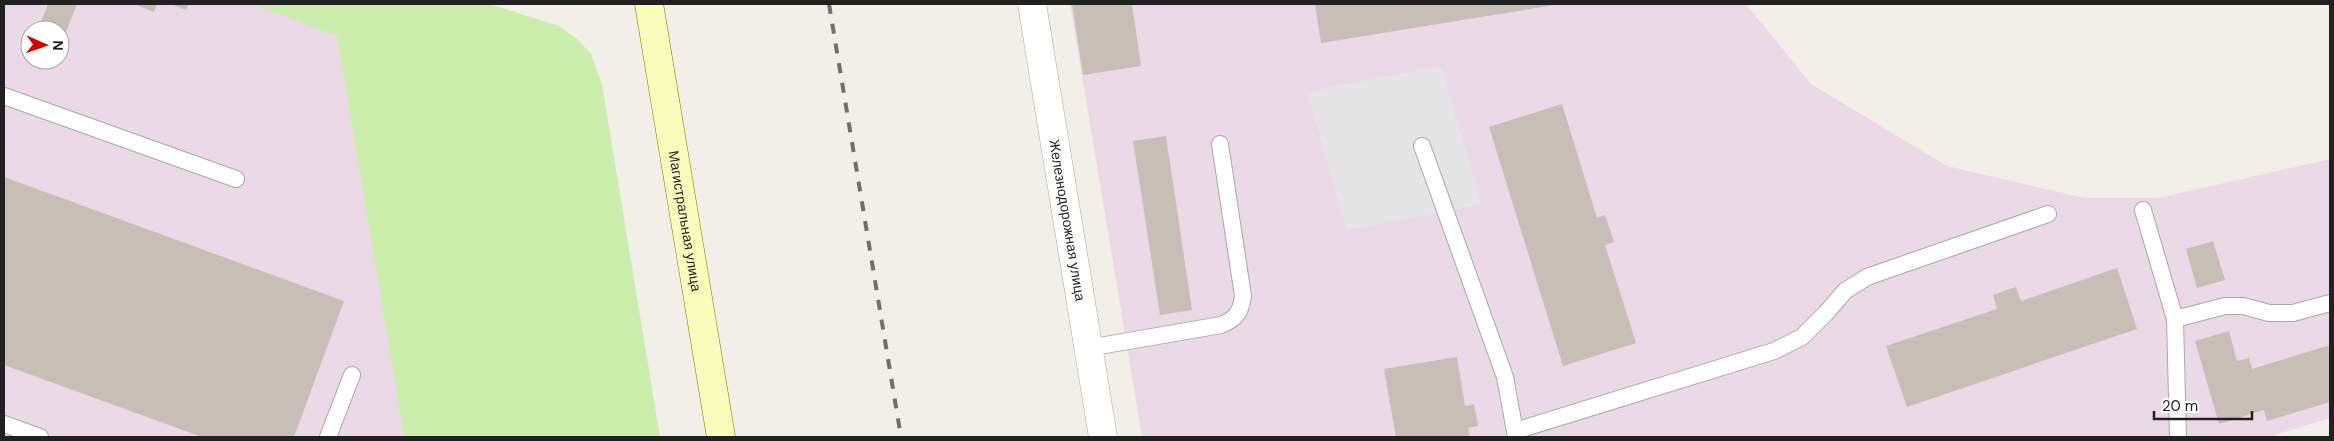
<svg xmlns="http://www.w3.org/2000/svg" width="2334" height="441" font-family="'DM Sans',sans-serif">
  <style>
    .industrial { fill: #ebd9e8; fill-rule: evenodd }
    .grass { fill: #cceeac }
    .parking { fill: #e5e5e5 }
    .building { fill: #c7beb6 }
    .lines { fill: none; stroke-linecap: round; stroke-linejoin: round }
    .lane-casing { stroke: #a8a8a8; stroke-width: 18 }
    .street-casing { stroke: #a8a8a8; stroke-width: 29 }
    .secondary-casing { stroke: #728100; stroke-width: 29 }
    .lane { stroke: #fff; stroke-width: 16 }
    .street { stroke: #fff; stroke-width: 28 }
    .secondary { stroke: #f9fdbb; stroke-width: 28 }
    .rail { stroke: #6f6f6f; stroke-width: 4; stroke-dasharray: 10 10; stroke-linecap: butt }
    .labels { text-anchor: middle; stroke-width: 4; stroke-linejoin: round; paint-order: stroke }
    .street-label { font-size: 14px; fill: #212121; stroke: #fff }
  </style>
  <rect width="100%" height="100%" fill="#f2efe8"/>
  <path class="industrial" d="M4,4H487L551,437H4ZM30,30H60V60H30Z
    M1070,4H1746L1811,84L1947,166L2085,198H2159L2330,159V418L2268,437H1142Z"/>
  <path class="grass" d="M253,4H489L559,26L577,39L591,54L602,85L660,437H404L337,36Z"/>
  <path class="parking" d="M1441,66L1481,204L1347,230L1307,92Z"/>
  <path class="building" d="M48,4H77L60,47V30H38Z
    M134,4H157L154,12Z
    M171,4H189L186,10Z
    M1072,4H1132L1141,66L1083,75Z
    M1315,4H1555V5L1321,43Z
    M1562,104L1597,218L1605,215L1614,242L1605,245L1636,343L1563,366L1489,127Z
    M1166,136L1192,310L1160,315L1133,141Z
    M4,177L344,301L294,437H202L4,365Z
    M2213,241L2225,280L2197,288L2186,249Z
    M2117,268L2137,329L1907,407L1886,346L1997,309L1993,295L2016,287L2021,301Z
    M2229,331L2237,361L2249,358L2252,369L2330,345V402L2267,421L2264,410L2219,424L2195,341Z
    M1457,357L1465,406L1474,404L1478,426L1468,428L1470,437H1396L1384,369Z"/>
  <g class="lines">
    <defs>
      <path id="lane" d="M4,96L236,179
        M1422,146L1505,377L1516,437
        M2143,210L2175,319L2178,437
        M2175,319L2225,306H2243L2269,313H2293L2330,303
        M1088,348L1221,325C1236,319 1241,312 1243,296L1220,144
        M4,424L40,437
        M1515,431L1774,351L1802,337L1826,313L1845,291L1867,277L2048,214
        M328,437L352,375"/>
      <g id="street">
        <path id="s1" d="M1032,4L1103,437"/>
      </g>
      <g id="secondary">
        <path id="s2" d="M649,4L721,437"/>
      </g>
    </defs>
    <use href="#lane" class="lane-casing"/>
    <use href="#street" class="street-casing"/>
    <use href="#secondary" class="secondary-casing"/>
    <use href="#lane" class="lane"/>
    <use href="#street" class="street"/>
    <use href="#secondary" class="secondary"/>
    <path class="rail" d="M829,4L901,437"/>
  </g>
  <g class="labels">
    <g class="street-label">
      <text dy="5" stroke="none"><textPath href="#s2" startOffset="220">Магистральная улица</textPath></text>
      <text dy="5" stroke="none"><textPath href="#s1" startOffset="219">Железнодорожная улица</textPath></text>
    </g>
  </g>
  <rect width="2334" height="441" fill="none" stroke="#212121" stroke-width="10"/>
  <g transform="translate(45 45) rotate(92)"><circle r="24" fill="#ffffff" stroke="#a6a6a6"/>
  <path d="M0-4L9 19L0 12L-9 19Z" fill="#d30100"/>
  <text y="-8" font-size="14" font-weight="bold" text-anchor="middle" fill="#212121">N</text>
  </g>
  <path d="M2154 411v8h98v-8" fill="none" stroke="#212121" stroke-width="2.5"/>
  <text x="2162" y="411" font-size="15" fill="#212121" stroke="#ffffff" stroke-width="4" paint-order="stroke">20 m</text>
</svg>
